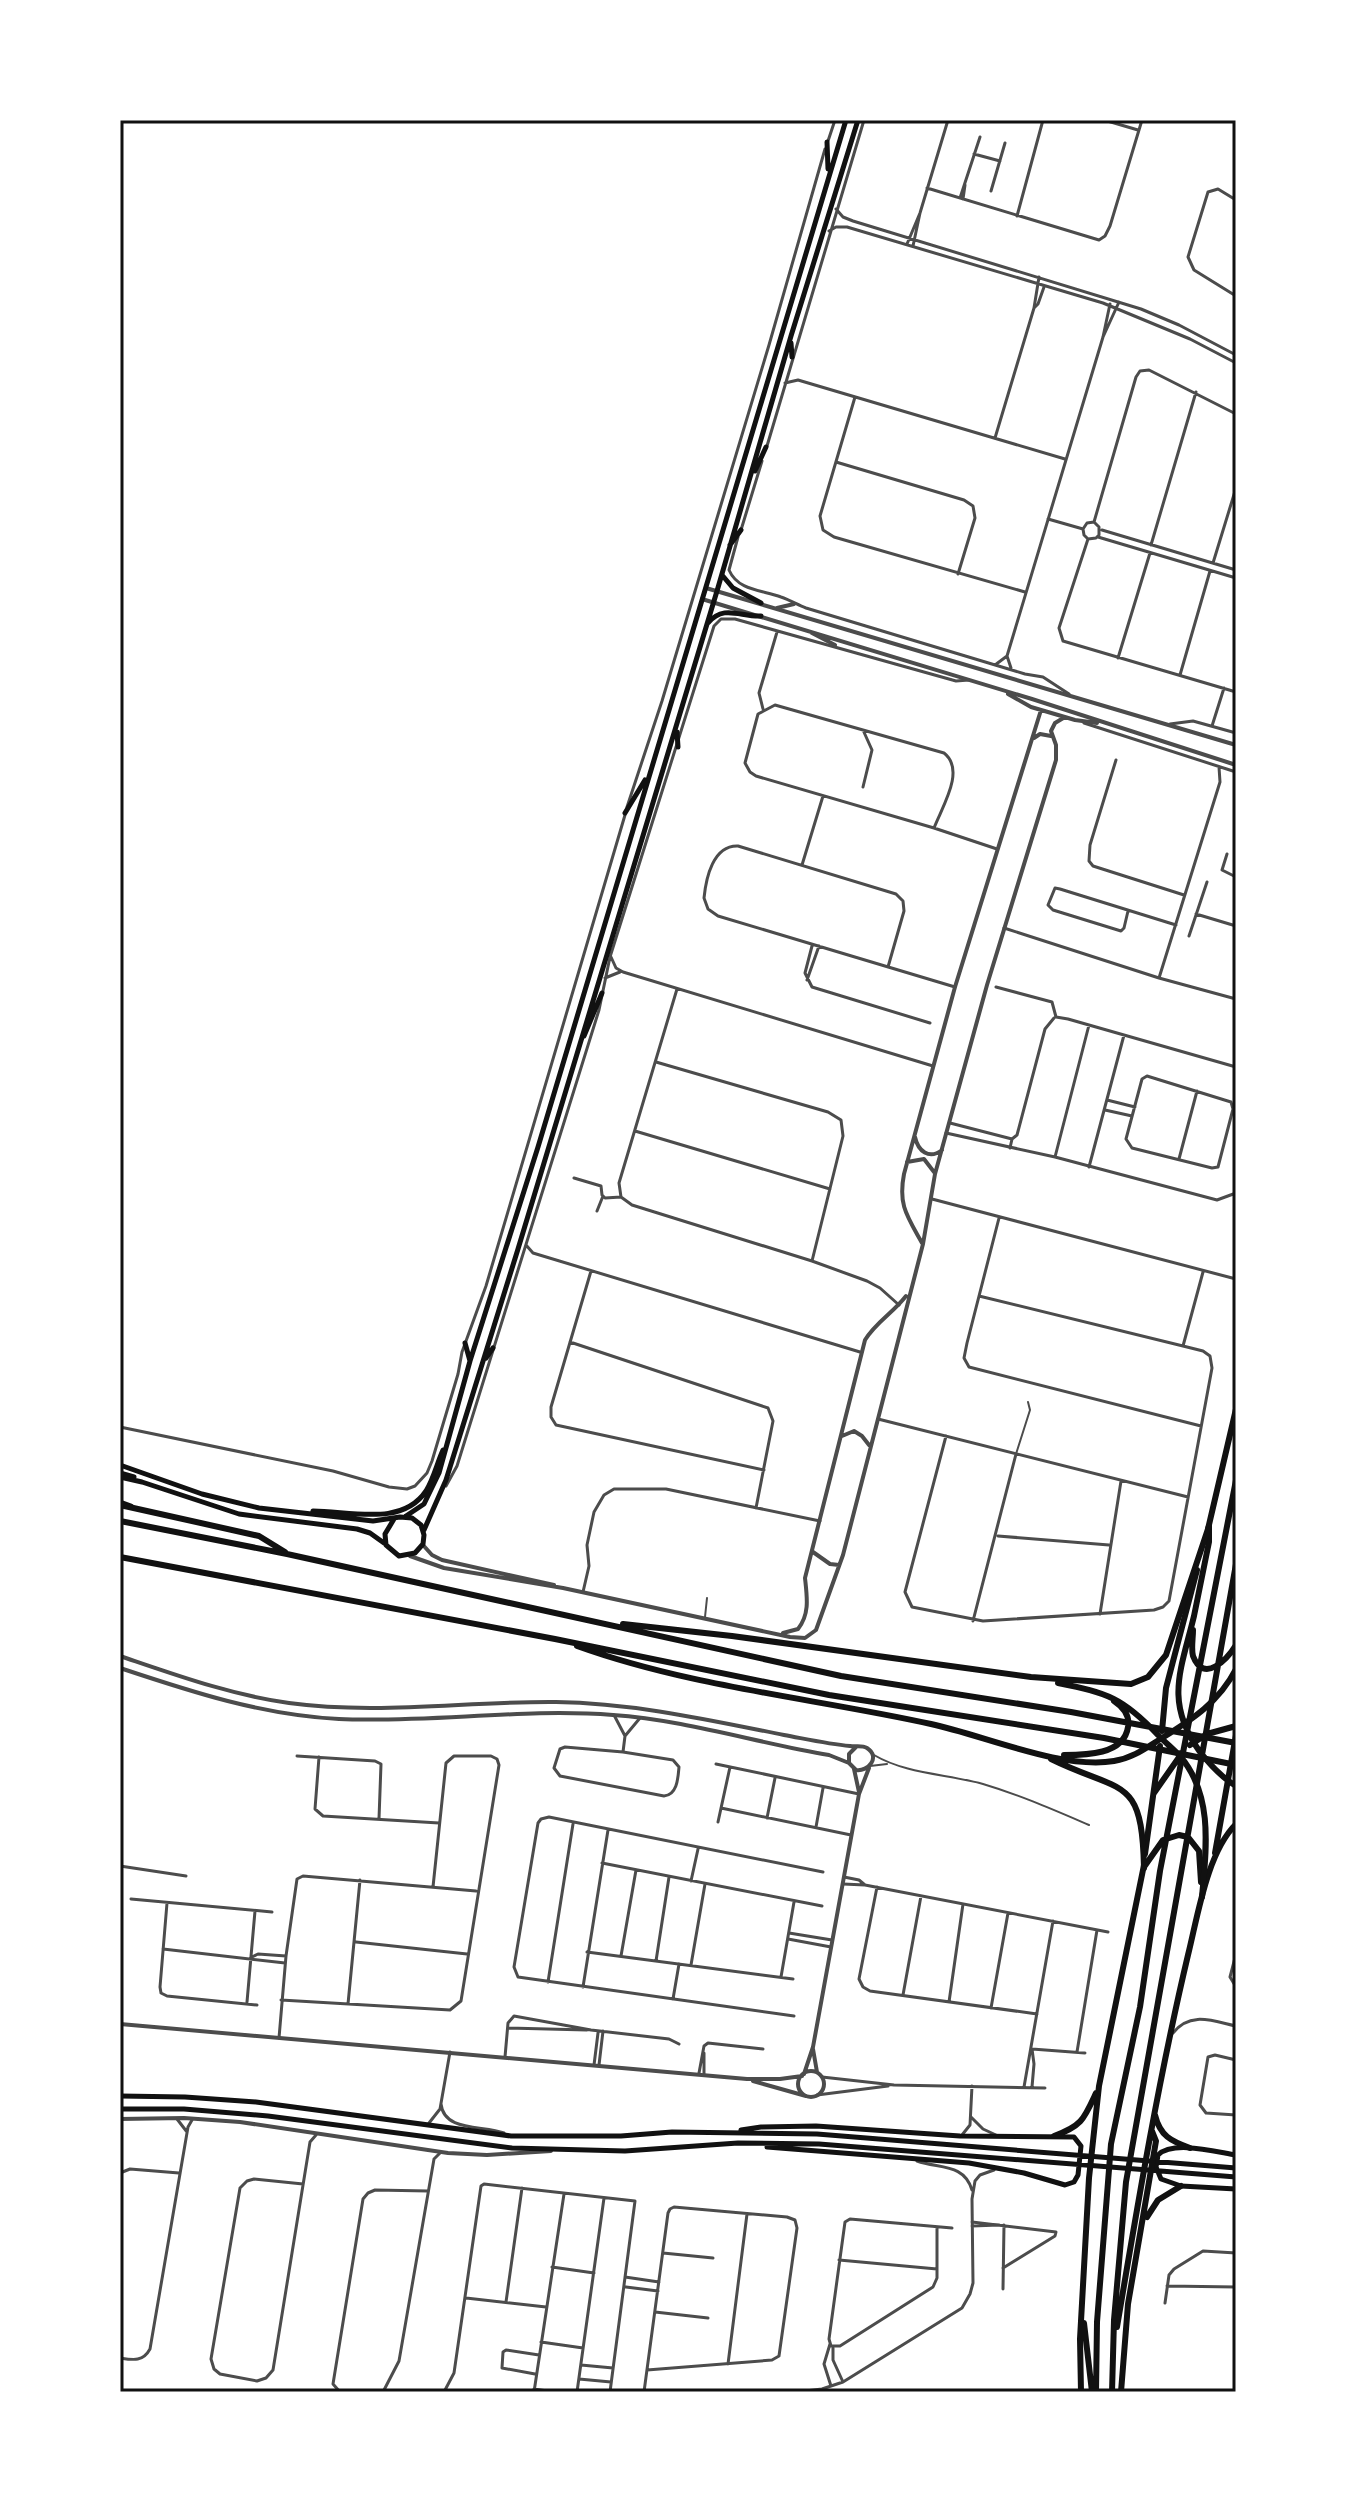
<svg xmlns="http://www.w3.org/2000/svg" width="1356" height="2512" font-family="Lora,serif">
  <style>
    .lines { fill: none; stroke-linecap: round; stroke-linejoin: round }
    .service { stroke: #4c4c4c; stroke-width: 2 }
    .minor { stroke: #4c4c4c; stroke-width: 3 }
    .tertiary { stroke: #4c4c4c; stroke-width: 4 }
    .secondary { stroke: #111; stroke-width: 5 }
    .primary { stroke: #111; stroke-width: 5 }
    .trunk { stroke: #111; stroke-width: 6 }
    .motorway { stroke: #111; stroke-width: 6 }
    .neatline { fill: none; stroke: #111; stroke-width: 3 }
  </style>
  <rect width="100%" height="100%" fill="#fff"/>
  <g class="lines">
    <path class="service" d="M1016,1454L1030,1410L1028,1402
      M705,1617L707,1598
      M874,1755C906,1774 948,1774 983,1784C1020,1795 1054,1810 1089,1825
      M870,1766L887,1764"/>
    <path class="minor" d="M1104,120L1138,130
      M828,141L835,120
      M974,154L1000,161
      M927,188L1099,240L1105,236L1110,226L1142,120
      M991,191L1005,143
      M960,198L980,137
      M963,199L965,185
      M1236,200L1218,189L1208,192L1188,257L1194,270L1236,296
      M836,209L843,217L853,221L1141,309L1179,325L1236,355
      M1017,216L1043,120
      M829,231L836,227H847L1103,303L1190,339L1236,363
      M907,244L920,213L948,120
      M913,246L920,213
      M1034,308L1038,304L1044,287
      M1103,337L1119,302
      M785,383L798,380L1065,459
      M855,397L820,516L823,530L834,537L1025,592
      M995,438L1034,308L1039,277
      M767,446L864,120
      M836,462L964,500L973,506L975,518L958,574
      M1048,519L1083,529
      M1094,522L1136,377L1140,371L1149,370L1236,414
      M741,530L762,461
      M1102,530L1236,570
      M738,537L729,570C738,591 763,590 781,597C790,600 798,605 806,608L1025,674L1043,677L1069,694
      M1098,537L1236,578
      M1088,539L1096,538L1099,535V527L1094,522L1087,523L1083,529L1084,535L1088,539L1059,628L1063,641L1236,692
      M1151,545L1196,392
      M1213,563L1236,488
      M1118,658L1150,553
      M995,665L1007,656
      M1011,668L1007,656L1103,337L1110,304
      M1180,675L1210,571
      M763,709L759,693L777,632
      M1084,723L1236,772
      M1170,724L1193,721L1236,733
      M1212,726L1224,688
      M863,730L872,750L863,787
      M1116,760L1090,845L1089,861L1093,866L1184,895
      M627,807L662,701L769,345L825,149
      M934,828C942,807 966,770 944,753L775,705L758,714L745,763L750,772L756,776L934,828L997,849
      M1227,854L1222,870L1236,877
      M802,865L823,796
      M1128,911L1124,928L1121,931L1053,910L1048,905L1055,888L1060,889L1176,925
      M1196,914L1236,926
      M1004,928L1159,978L1236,999
      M1189,936L1207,882
      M812,946L805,973L812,987L930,1023
      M611,957L616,968L623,972L933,1066
      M888,967L904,911L903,901L896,894L738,846C713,845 706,878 704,898L708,909L718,916C797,940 876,963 955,987
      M605,978L620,972
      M1159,978L1220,782L1219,767
      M807,980L819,946
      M996,987L1052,1002L1056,1017
      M677,989L619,1183L621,1197L632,1205L812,1261L867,1281L880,1288L899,1305
      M1056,1017L1068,1019L1236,1067
      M656,1062L828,1112L841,1120L843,1136L812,1261
      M1147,1076L1231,1102L1233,1109L1218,1167L1212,1168L1132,1148L1126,1139L1142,1079Z
      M1107,1100L1135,1107
      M1105,1110L1132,1116
      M950,1123L1012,1139
      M635,1131L830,1189
      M946,1133L1055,1157L1217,1200L1236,1193
      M1010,1148L1012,1139L1017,1135L1045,1029L1054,1018
      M1055,1157L1089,1025
      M1179,1159L1197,1091
      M1089,1167L1124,1035
      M574,1178L601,1186L602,1195L605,1198L621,1197
      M932,1199L1236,1279
      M597,1211L603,1196
      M999,1218L967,1343L964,1358L969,1367L1201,1426
      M526,1245L533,1253L860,1352
      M591,1271L551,1407V1417L556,1425L764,1470
      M570,1342L768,1408L773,1421L756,1508
      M1183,1346L1203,1272
      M878,1419L1188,1497
      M120,1427L333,1471L389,1487L407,1489L415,1486L427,1473L432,1461L458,1374L462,1352L486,1286L625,815
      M946,1436L905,1592L912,1607L983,1621L1154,1610L1163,1607L1169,1601L1212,1368L1210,1356L1203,1351L1183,1346L979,1296
      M446,1486L457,1466L599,1010L610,957L714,626L721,619H735L956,681L969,680
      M998,1536L1109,1545
      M583,1592L589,1566L587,1545L594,1512L604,1495L614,1489H666L820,1521
      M1100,1614L1121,1481
      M973,1621L1016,1454
      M614,1715L625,1736
      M565,1747L623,1752L673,1760L679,1767C678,1779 677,1795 664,1796L560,1776L554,1768L560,1749Z
      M623,1752L625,1736L640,1718
      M297,1756L375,1761L381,1764L379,1819
      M319,1757L315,1809L323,1816L439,1823
      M716,1764L859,1794
      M721,1808L851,1835
      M767,1818L775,1778
      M718,1822L730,1767
      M816,1827L823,1788
      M602,1863L822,1906
      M120,1866L186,1876
      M844,1877L859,1880L865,1885
      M691,1881L698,1849
      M843,1884L865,1885L1108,1932
      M877,1887L859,1979L863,1987L870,1991L1037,2014
      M131,1899L272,1912
      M167,1903L160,1987L161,1993L167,1996L257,2005
      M789,1933L832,1940
      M788,1939L831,1947
      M356,1942L467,1954
      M163,1949L285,1963
      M587,1952L793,1979
      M1236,1954L1230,1977L1236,1987
      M621,1956L636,1870
      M252,1957L258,1954L286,1956
      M656,1961L669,1877
      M691,1965L705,1884
      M781,1977L794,1902
      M548,1982L573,1824
      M583,1987L608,1830
      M903,1995L921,1896
      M673,1999L679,1964
      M281,2000L450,2010L461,2001L499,1765L497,1759L491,1756H454L446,1763L433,1887
      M247,2002L255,1911
      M949,2002L963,1904
      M348,2004L360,1880
      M991,2008L1008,1913
      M794,2016L518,1977L514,1967L538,1823L541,1819L549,1817L823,1872
      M508,2028L587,2030
      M1173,2033C1190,2011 1213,2021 1236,2026
      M279,2038L286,1956L297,1879L303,1876L476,1891
      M1032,2049L1085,2053
      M1032,2049L1034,2064L1032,2087
      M1077,2052L1097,1930
      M704,2053V2074
      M505,2057L508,2023L514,2016L591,2030L669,2039L679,2044
      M1236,2060L1215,2055L1208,2057L1200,2105L1206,2113L1236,2115
      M594,2065L598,2033
      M599,2065L603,2031
      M699,2073L704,2046L708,2043L763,2049
      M822,2077L894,2085L1045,2088
      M1024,2087L1053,1921
      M817,2095L888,2086
      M441,2104C444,2132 483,2125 504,2133
      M971,2117L983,2129L996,2135
      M177,2119L187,2132
      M429,2123L440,2109L450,2052
      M962,2135L970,2125L972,2086
      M917,2161C939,2169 964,2163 972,2190
      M120,2173L130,2169L179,2173
      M303,2184L254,2179L247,2181L240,2188L211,2359L214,2369L220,2374L257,2381L266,2378L273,2370L310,2142L316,2135
      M972,2222L1056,2232L1055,2236L1003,2268
      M972,2226L999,2225
      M937,2227V2278L933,2287L840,2346H831L829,2339L845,2222L850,2219L952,2228
      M663,2253L713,2258
      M839,2260L937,2269
      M552,2267L594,2273
      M625,2277L659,2282
      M1167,2286L1236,2287
      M626,2287L658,2291
      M1003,2289L1004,2225
      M466,2298L546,2307
      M506,2302L522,2188
      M1165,2303L1169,2275L1174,2269L1203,2251L1236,2253
      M655,2312L708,2318
      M541,2342L583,2348
      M830,2344L824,2364L831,2386
      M833,2348V2360L843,2382
      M120,2358C133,2360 143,2362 150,2349L188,2127L192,2120
      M728,2364L747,2214
      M581,2365L613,2368
      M535,2374L502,2368L503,2352L506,2350L539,2355
      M579,2379L611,2382
      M534,2389L554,2392
      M340,2392L333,2384L363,2199L368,2193L375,2190L428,2191
      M383,2392L399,2361L434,2159L440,2153
      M444,2392L454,2373L481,2186L484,2184L635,2201L610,2392
      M534,2392L564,2194
      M577,2392L604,2198
      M644,2392L668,2213L670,2209L674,2207L787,2217L795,2220L797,2228L779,2356L772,2360L647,2370
      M797,2392L822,2389L843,2382L962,2308L970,2294L973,2283L972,2199L975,2181L980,2175L994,2170"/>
    <path class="tertiary" d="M706,588L1236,745
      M702,599L1032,699L1236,765
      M777,608L794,604
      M812,633L835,645
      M1008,694L1031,707L1075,720L1097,723
      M1034,738L1040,734L1051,736
      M915,1137C918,1151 929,1160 942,1150
      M907,1162L924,1159L934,1172
      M922,1243C907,1216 898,1205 904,1174L955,987L1041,710
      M842,1436L854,1431L862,1436L869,1445
      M423,1545L432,1555L442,1560L554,1585
      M813,1552L830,1564L839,1565
      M410,1556L444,1568L563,1588L790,1637L805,1638L816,1630L843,1555L923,1244L935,1174L987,985L1056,760V745L1051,731L1055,723L1065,717
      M783,1633L798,1629C810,1614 807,1597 805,1578L865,1340C876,1322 893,1313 906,1296
      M120,1656C176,1675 231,1695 289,1703C378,1715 467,1701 556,1702C633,1703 709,1720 784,1735C806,1739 828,1744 850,1746C856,1747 862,1745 867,1748C881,1757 868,1772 856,1770L849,1763V1754L856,1747
      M120,1668C192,1692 262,1715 339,1719C430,1723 522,1708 613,1715C686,1720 757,1743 829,1755L849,1763
      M854,1769L859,1792
      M120,2024L747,2079H780L802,2076
      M813,2049L817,2072
      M798 2084a13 13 0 1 1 26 0a13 13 0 1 1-26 0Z
      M804,2074L813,2047L859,1794L869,1768
      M753,2081L806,2096
      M120,2119L184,2118L240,2122L448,2153L487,2155L551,2151"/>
    <path class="secondary" d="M827,142L828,169
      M791,343L792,357
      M755,471L766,447
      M730,545L741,530
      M722,575L733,588L761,603
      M708,623C724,604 740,617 761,616
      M677,732L678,747
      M625,813L645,780
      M584,1036L602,993
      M465,1343L470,1361
      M486,1358L493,1348
      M120,1465L202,1494L259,1508L373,1521L400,1517L412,1518L421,1525L424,1535L423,1544L415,1553L399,1556L386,1545L385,1534L394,1519
      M120,1473L134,1477
      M120,1477L142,1482L239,1514L357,1529L370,1533L384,1543
      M120,1502L131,1506
      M313,1511C350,1511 402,1527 426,1491C434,1478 437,1463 443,1450
      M406,1516L424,1504L439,1473L470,1361L538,1147L846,120
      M424,1530L446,1480L518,1249L717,591L791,336L858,120"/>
    <path class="primary" d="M120,2096L185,2097L256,2102L511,2136H621L672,2132L817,2134L1236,2168
      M120,2109H184L268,2116L512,2148L625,2151L738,2143L819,2144L1236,2177
      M741,2130L761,2127L816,2126L960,2136L1074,2137L1081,2146L1078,2175L1074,2182L1065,2185L1024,2173L969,2163L767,2147
      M1236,2155C1216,2152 1173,2140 1158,2155L1156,2167L1161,2179L1181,2186L1236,2189"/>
    <path class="trunk" d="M1209,1526V1542C1204,1567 1199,1591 1194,1616C1181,1670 1164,1702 1200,1752C1211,1766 1221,1777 1236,1786
      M1208,1529L1236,1409
      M1193,1630C1193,1638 1191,1649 1193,1656C1204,1685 1228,1658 1236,1645
      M1162,1731L1166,1688L1197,1570
      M1190,1745L1207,1734L1236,1726
      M1154,1793L1182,1753
      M1215,1853L1236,1735
      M1145,1854L1160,1746
      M1144,1867L1163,1840L1179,1835L1188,1837L1199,1851L1201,1882
      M1155,2115C1160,2136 1171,2141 1190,2148
      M1054,2136C1082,2126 1084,2119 1096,2093
      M1147,2217L1158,2200L1181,2186
      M1084,2323L1092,2392
      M1117,2327C1138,2202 1159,2077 1188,1955C1198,1915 1207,1853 1236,1824
      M1081,2392L1080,2339L1089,2178L1099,2086L1144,1865
      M1096,2392L1097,2322L1111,2144L1140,2007L1160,1871L1236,1480
      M1112,2392L1114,2320L1126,2182L1236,1564
      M1121,2392L1128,2304L1156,2141L1152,2131"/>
    <path class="motorway" d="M120,1505L259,1536L285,1552
      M120,1521L287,1554L841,1676L1071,1712L1236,1743
      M120,1557L555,1639L829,1695L1104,1738L1236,1765
      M623,1624L732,1636L1031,1677L1131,1684L1148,1677L1166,1655L1209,1526
      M577,1646C691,1687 813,1698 931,1724C983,1735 1062,1770 1114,1761C1133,1758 1146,1748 1162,1738C1193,1719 1219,1702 1236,1669
      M1058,1683C1108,1693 1123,1698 1158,1735C1165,1742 1173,1749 1180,1756C1214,1796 1206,1850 1202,1897
      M1064,1755C1085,1755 1124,1755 1128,1727C1130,1716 1123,1707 1114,1701
      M1051,1759C1122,1794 1142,1774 1144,1868"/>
  </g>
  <rect width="1356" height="2512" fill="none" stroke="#ffffff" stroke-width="244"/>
  <rect x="122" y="122" width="1112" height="2268" class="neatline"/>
</svg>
